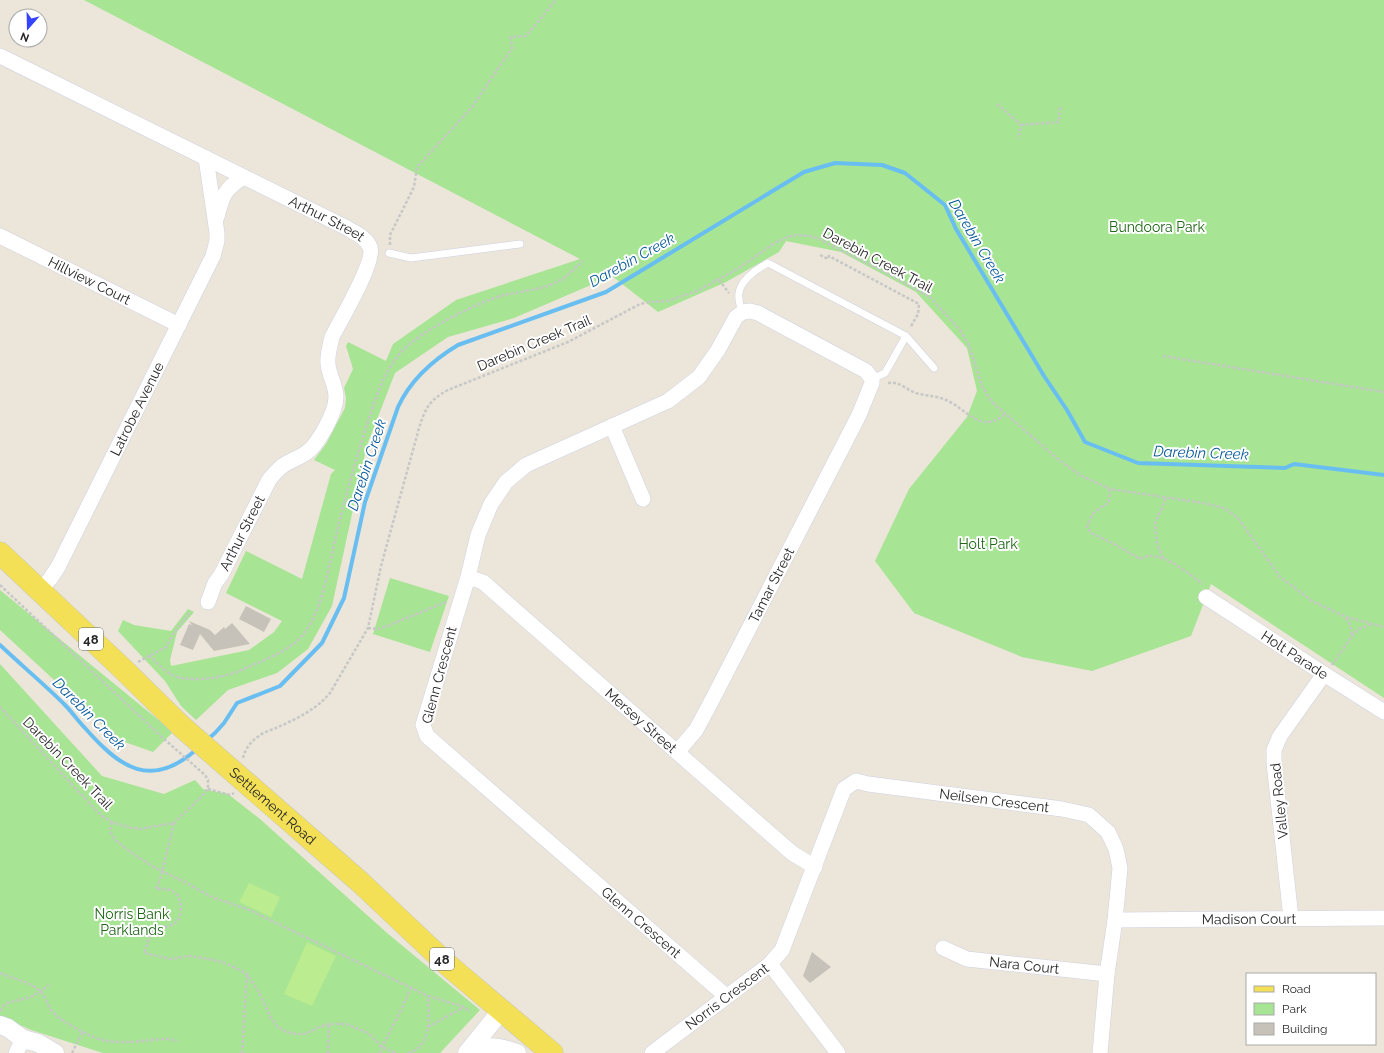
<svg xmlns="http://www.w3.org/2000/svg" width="1384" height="1053" font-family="Raleway,sans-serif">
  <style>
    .green { fill: #a7e494 }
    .pitch { fill: #bbec8f }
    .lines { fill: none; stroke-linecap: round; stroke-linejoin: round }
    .stream { stroke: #69bef1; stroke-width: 4 }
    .building { fill: #c7c2b9 }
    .service-casing { stroke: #cfd0e2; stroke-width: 8 }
    .minor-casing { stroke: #cfd0e2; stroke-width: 16 }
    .tertiary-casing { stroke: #cfd0e2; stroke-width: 19 }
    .primary-casing { stroke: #c7c7c7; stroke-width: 23 }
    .path { stroke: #c7c7c7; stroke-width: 2.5; stroke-dasharray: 3 2; stroke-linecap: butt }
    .service { stroke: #fff; stroke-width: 7 }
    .minor { stroke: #fff; stroke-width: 15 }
    .tertiary { stroke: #fff; stroke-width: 18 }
    .primary { stroke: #f4e056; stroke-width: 22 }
    .labels { text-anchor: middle; stroke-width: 4; stroke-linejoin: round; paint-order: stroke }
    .shield { fill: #fff; stroke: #686868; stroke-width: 1 }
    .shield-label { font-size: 13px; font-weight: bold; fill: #282828 }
    .street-label { font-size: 14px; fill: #282828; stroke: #fff }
    .park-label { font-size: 14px; fill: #1f6617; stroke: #fff }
    .water-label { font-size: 15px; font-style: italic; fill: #0a5a9b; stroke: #fff }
  </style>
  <rect width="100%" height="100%" fill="#ebe6d9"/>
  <path class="green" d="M84,0H1384V698L1211,584L1191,636L1092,671L1022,657L914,613L875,561L909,489L967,417L977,391L967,348L916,292L841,252L786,241L779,252L726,282L658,312L612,276L514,318L448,337L395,373L367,445L332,606L308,649L277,673L228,690L196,720L181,706L165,681L118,631L123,620L134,625L171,631L188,609L194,612L177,632L170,660L171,666L249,650L274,632L282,621L226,593L246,551L302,579L331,474L335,470L314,460L326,444L345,408L346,398L344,388L353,369L346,346L348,342L386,361L393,344L456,300L580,259Z
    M390,578L449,596L430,652L373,634Z
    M0,590L173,732L153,752L119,740L0,630Z
    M0,664L102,776L164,794L195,780L203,789L228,794L260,819L387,933L480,1010L440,1053H103L31,1030L0,1016Z"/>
  <path class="pitch" d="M249,883L280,897L271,917L239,902Z
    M307,942L336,956L312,1006L284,994Z"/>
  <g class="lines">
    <path class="stream" d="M0,645C21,665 44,684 65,705C72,712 78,721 85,728C120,768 151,790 197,749
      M207,740L215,733L224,723L237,703L280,686L322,643L344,598L365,502L398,407C410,381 433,360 458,345L606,292L804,172L835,163L882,165L905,173L945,205L956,229L1044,376L1067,410L1085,442L1138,463L1285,468L1294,464L1384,475"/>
  </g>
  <path class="building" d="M246,606L271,619L264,632L239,619Z
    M189,621L210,630L215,635L224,627L225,629L232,623L250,644L214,651L200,634L193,650L180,645L189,624L192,625Z
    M812,952L831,967L810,983L803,976Z"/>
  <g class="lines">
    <defs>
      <path id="service" d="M389,253L411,258L520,244
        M743,312C741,308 739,303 739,299C736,283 756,269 768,263L906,336L934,368
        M872,379L885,373L906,336"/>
      <g id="minor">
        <path id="s1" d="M0,56L347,228C355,233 366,237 370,247C376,261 340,321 332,337C330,346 327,355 328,364C329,376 336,385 336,397C336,412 318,445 306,453C300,457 293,460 287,463C279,467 274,474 269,480L221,575L215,583L208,602"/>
        <path d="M217,217C222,196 225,188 244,177"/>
        <path id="s2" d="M0,236L179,325"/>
        <path d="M612,426L643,499"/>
        <path id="s3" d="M468,577L483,582L792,853L815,867"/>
        <path id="s4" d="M40,590L50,579L58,567L213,256L217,241V233L206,158"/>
        <path id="s5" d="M1206,597L1324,674L1384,712"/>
        <path id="s6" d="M678,751L696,730L710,704L859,415L872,383V379L866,371L758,313L750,311L743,312L736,317L718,350L699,377L668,401L526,465L506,482L491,504L478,535L468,577L423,725L427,736L726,996"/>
        <path d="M1291,918L1274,763V750L1280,736L1324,674"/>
        <path id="s7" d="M1115,920L1384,918"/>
        <path id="s8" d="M943,948L967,959L1107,974"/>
        <path id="s9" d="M770,964L782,950L844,789L856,781L868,784L1062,809L1089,815L1108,832L1116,849L1120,868L1115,920L1107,974L1100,1053"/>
        <path d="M16,1053L23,1039"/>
        <path id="s10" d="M652,1053L770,964L838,1053"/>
      </g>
      <path id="tertiary" d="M0,1025L8,1028L23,1039L38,1043L55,1053
        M467,1053L501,1011
        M472,1053C490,1045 498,1046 517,1053"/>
      <g id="primary">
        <path id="s11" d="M0,553L123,669L181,726L360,882L449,966L552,1053"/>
      </g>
    </defs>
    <use href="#service" class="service-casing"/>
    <use href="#minor" class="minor-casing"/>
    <use href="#tertiary" class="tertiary-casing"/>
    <use href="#primary" class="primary-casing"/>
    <path class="path" d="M997,104L1021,125L1018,139
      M1021,125L1059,122L1060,106
      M390,245V235L414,187L417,167L472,107L512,48L511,37L526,36L556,0
      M820,255L828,259L829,256L919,304L918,314L910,328
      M719,280L729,293
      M1163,356L1384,392
      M888,383C901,381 907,391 919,394C928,396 937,396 946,400C967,409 981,435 1005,414
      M1110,489C1110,508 1106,502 1095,512C1091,515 1089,522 1087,527L1091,533L1116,545L1140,559C1142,558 1146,556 1149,556C1167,555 1189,574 1203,584
      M1163,558L1157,543L1155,523L1166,498
      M0,585L163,738L205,775L208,780V789L203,795L174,823L139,829L128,827L112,822L102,816L93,807L0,707
      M1346,618L1351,626L1352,636
      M368,628L377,629L387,626L446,602
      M149,655C156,662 164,671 172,675C188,683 224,678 239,671C257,663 290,651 302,636C321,613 326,578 333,550C342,507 354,466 367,424C376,398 383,372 402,351C421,331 471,306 497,297C514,292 542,290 557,282C567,277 575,268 583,261
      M138,662L166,647L173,634L191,611
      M1332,665L1352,636L1359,629L1370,625
      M243,758C245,749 251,741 259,736C264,732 271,730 276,728C296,719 316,710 330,693L368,628L381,566L419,428C425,409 429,400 448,390L568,342L640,304L649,302L667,301L697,291L739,268L773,244L787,237L797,235L810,236L819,239L879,269L930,297L960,330L969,345L982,386L992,402L1059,460L1080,475L1110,489L1203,503L1224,508L1238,518L1280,577L1312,601L1346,617L1384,627
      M208,789L230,795L234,793
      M112,822L110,831L114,839L129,851L155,868L181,880L214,898L247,909L428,996L464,1007L470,1012
      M174,823L161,876L156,889C161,889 170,888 174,892C182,897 183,914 177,921C170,929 158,925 152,932C148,938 147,947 144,953L170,959L190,956L197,957L219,961L232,966L247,974L259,992L271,1018L277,1026L286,1032L296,1034H305L319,1027L329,1024H346L368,1033L382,1047L396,1053
      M0,973C12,978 29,982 39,990C46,996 47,1005 52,1011C58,1020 89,1036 99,1039C122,1046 147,1039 169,1039L177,1041
      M0,1011C7,999 15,1002 27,998C35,996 42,990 49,985
      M428,1027L464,1007
      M72,1053L83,1031
      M242,1053L247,974
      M328,1053L329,1024
      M380,1053L382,1047L402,1008L411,987
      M408,1053C432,1047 429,1016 428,996"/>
    <use href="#service" class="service"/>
    <use href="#minor" class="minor"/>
    <use href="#tertiary" class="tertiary"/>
    <use href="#primary" class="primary"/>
  </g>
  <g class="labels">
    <g class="shield">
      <rect x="79" y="628" width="24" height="22" rx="3"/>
      <rect x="430" y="948" width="24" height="22" rx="3"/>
    </g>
    <g class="shield-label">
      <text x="91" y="644">48</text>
      <text x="442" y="964">48</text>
    </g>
    <g class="street-label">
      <text dy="5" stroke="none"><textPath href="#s1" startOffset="365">Arthur Street</textPath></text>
      <text transform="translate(878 260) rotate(28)" y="5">Darebin Creek Trail</text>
      <text dy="5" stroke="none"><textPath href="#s2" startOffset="100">Hillview Court</textPath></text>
      <text transform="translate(534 343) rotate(-23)" y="5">Darebin Creek Trail</text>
      <text dy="5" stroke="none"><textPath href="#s4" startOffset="206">Latrobe Avenue</textPath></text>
      <text transform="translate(242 533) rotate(-63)" y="5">Arthur Street</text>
      <text dy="5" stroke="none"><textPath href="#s6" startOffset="191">Tamar Street</textPath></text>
      <text dy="5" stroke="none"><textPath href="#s5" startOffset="106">Holt Parade</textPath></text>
      <text transform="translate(439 675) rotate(-75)" y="5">Glenn Crescent</text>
      <text dy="5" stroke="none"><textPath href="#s3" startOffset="226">Mersey Street</textPath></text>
      <text transform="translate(68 763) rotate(46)" y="5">Darebin Creek Trail</text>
      <text dy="5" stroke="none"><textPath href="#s9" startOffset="345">Neilsen Crescent</textPath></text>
      <text transform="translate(1279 801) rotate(-96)" y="5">Valley Road</text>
      <text dy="5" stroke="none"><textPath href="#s11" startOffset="372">Settlement Road</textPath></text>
      <text dy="5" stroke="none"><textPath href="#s7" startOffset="134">Madison Court</textPath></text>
      <text dy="5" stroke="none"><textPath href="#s6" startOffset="1423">Glenn Crescent</textPath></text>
      <text dy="5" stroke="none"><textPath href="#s8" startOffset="84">Nara Court</textPath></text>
      <text dy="5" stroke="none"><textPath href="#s10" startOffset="94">Norris Crescent</textPath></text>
    </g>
    <g class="park-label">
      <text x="1157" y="232">Bundoora Park</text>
      <text x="988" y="549">Holt Park</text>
      <text x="132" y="919">Norris Bank<tspan x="132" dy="16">Parklands</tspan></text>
    </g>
    <g class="water-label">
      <text transform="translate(977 241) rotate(59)" y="5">Darebin Creek</text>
      <text transform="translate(632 260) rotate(-29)" y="5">Darebin Creek</text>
      <text transform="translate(1201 453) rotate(2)" y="5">Darebin Creek</text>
      <text transform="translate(367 465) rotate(-72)" y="5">Darebin Creek</text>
      <text transform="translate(89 714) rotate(45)" y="5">Darebin Creek</text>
    </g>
  </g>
  <rect x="1246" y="973" width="130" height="72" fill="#ffffff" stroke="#a9a9a9"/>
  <rect x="1254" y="986" width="20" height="6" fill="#f4e056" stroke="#a9a9a9"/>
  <text x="1282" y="993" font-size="12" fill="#282828">Road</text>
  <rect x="1254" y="1003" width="20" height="12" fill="#a7e494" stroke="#a9a9a9"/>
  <text x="1282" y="1013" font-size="12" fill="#282828">Park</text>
  <rect x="1254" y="1023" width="20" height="12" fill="#c7c2b9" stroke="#a9a9a9"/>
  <text x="1282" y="1033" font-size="12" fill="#282828">Building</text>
  <g transform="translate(28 28) rotate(200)"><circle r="19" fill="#ffffff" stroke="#a9a9a9"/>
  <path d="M0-3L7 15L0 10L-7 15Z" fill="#3444fe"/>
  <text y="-6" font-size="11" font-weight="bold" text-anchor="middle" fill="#282828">N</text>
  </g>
</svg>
